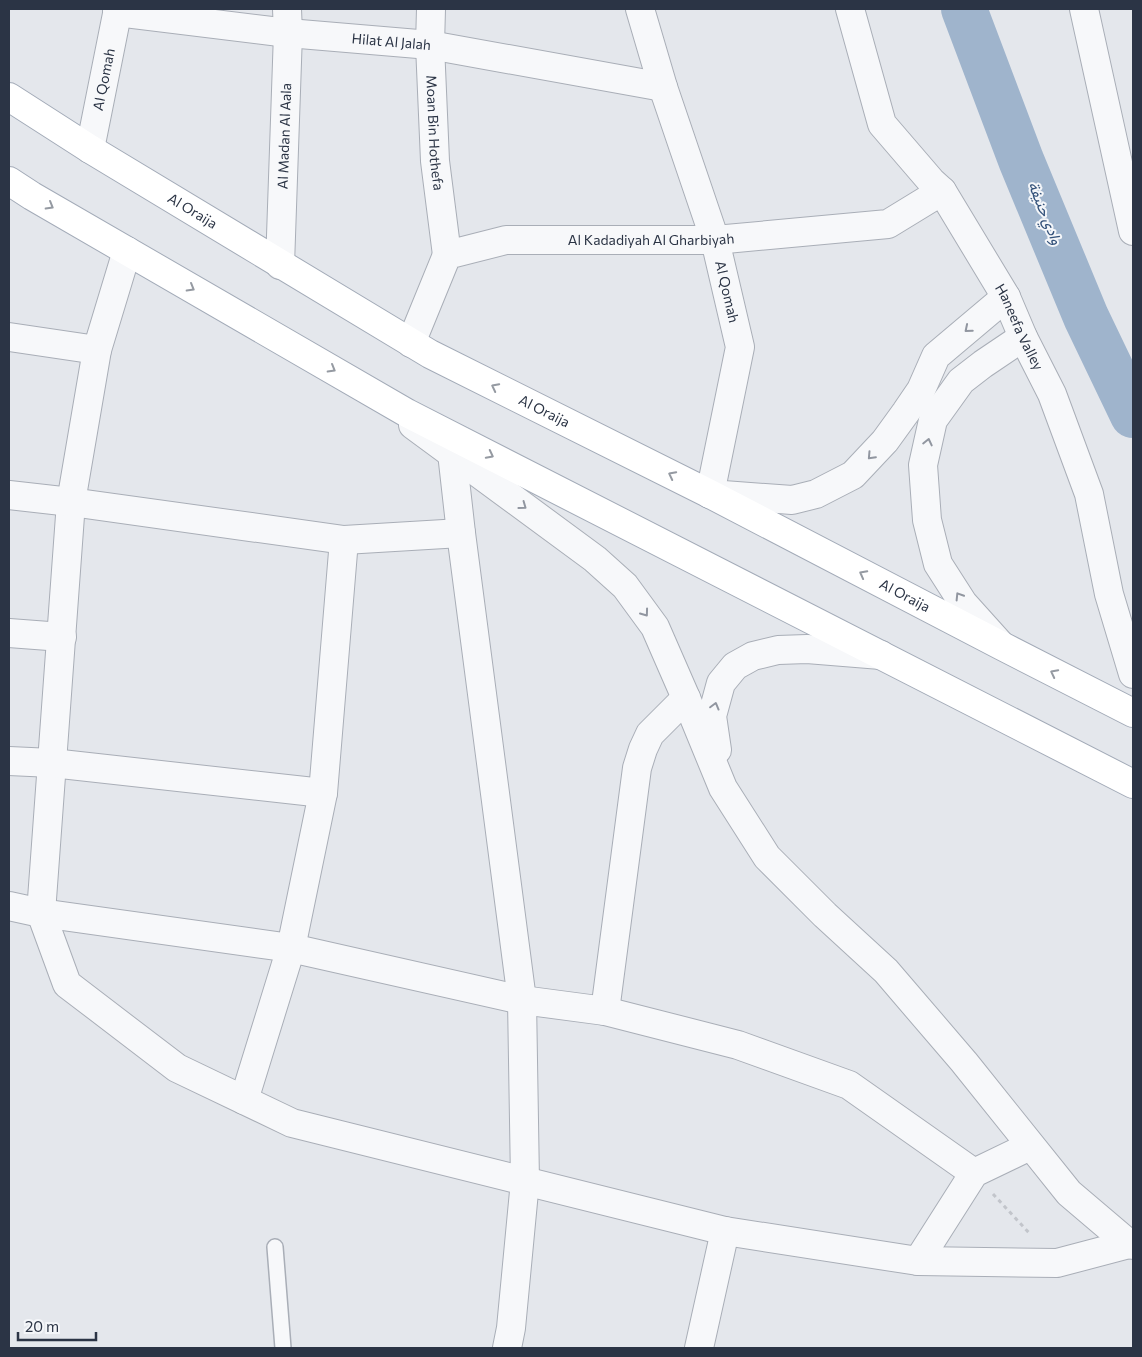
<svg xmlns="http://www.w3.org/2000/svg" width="1142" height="1357" font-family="Commissioner,Vazirmatn,sans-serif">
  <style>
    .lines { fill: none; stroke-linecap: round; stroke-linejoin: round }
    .river { stroke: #9fb4cc; stroke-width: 46 }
    .service-casing { stroke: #a9aeb7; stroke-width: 18 }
    .minor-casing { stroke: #a9aeb7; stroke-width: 30 }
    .tertiary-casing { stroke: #a9aeb7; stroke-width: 30 }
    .primary-casing { stroke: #a3abb8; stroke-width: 30 }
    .path { stroke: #c2c5cb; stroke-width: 3; stroke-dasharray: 4 4; stroke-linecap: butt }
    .service { stroke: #f7f8fa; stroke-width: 15 }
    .minor { stroke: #f7f8fa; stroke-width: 28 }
    .tertiary { stroke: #f7f8fa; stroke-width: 28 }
    .primary { stroke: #fff; stroke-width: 28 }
    .oneway { stroke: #959aa2 }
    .oneway2 { stroke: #9196a0 }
    .labels { text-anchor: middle; stroke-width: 4; stroke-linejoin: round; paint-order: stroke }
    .street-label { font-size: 14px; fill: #2b3445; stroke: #f4f6f9 }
    .water-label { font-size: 15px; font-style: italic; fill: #34527a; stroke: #f4f6f9 }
  </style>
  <rect width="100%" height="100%" fill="#e4e7ec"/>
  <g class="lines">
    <path class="river" d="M964,9L1021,160L1086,317L1133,415"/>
    <defs>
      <path id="service" d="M275,1247L283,1348"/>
      <g id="minor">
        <path id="s1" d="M431,9L430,45L435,161L447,255"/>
        <path id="s2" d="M640,9L663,87L715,240L740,347L710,494"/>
        <path d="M1084,9L1133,231"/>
        <path id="s3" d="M117,12L288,33L430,45L663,87"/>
        <path id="s4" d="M90,149L118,9"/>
        <path d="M127,251L97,350L71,502L41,913L67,984L177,1068L292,1123L725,1231L918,1261L1057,1263L1129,1244"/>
        <path id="s5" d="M280,265L288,33L287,9"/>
        <path d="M9,337L97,350"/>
        <path id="s6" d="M411,343L447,255L506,240H715L888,224L942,191"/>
        <path d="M413,425L595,559L625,586L655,627L686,698L723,788L767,857L825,915L886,971L964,1062L1069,1193L1129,1244L1133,1245"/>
        <path d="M452,453L461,533L522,1000L525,1181L511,1328L507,1348"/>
        <path d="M9,495L71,502L344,540L461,533"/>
        <path d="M9,633L62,637"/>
        <path d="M717,750L712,716L721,683L735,666L753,656L778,650L807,649L881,655"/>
        <path d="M9,761L52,763L323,793"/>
        <path d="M9,906L41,913L291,948L522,1000L605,1011L738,1045L849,1085L974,1173"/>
        <path d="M605,1011L637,768L643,749L650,734L686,698"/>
        <path d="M244,1100L291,948L323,793L344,540"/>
        <path d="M918,1261L974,1173L1030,1146"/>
        <path d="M699,1348L725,1231"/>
      </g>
      <g id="tertiary">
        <path id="s7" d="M850,9L882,124L931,181L942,191L1006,297L1023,337L1052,394L1089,494L1109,594L1133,674"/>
        <path d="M710,494L792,500L816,494L853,475L885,441L906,412L921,390L936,356L1006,297"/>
        <path d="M999,643L963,603L938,564L927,520L923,465L933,420L961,381L983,364L1023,337"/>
      </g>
      <g id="primary">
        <path id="s8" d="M9,97L90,149L430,354L710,494L1002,646L1133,713"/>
        <path d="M9,181L32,196L407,413L1133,784"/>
      </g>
    </defs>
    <use href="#service" class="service-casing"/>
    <use href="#minor" class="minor-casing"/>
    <use href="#tertiary" class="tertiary-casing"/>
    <use href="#primary" class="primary-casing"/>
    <path class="path" d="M993,1194L1031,1235"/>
    <use href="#service" class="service"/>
    <use href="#minor" class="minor"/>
    <use href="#tertiary" class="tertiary"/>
    <use href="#primary" class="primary"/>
  </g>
  <defs><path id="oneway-chevron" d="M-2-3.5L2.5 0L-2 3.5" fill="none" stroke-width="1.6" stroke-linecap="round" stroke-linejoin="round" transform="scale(1.25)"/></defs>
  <g class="oneway">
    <use href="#oneway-chevron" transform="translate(50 206) rotate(30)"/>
    <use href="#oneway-chevron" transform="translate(191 288) rotate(30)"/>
    <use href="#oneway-chevron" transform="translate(332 369) rotate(30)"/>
    <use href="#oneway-chevron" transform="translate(495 387) rotate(-153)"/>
    <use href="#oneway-chevron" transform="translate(490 455) rotate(27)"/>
    <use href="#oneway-chevron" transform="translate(672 475) rotate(-153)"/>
    <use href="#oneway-chevron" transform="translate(863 574) rotate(-152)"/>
    <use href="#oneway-chevron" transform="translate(1054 673) rotate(-153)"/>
  </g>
  <g class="oneway2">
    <use href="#oneway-chevron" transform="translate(968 329) rotate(140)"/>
    <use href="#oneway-chevron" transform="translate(928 442) rotate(-77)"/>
    <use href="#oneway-chevron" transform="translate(871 456) rotate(133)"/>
    <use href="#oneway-chevron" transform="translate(523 506) rotate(36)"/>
    <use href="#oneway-chevron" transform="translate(959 596) rotate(-122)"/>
    <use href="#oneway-chevron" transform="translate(645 613) rotate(54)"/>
    <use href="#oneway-chevron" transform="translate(715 706) rotate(-75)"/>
  </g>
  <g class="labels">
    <g class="street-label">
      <text dy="5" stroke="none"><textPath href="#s3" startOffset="276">Hilat Al Jalah</textPath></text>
      <text dy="5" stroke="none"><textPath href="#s4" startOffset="71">Al Qomah</textPath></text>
      <text dy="5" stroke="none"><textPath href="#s1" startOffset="124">Moan Bin Hothefa</textPath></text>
      <text dy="5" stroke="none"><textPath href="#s5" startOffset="129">Al Madan Al Aala</textPath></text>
      <text dy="5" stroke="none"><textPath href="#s8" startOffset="216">Al Oraija</textPath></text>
      <text dy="5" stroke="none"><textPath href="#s6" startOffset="301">Al Kadadiyah Al Gharbiyah</textPath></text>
      <text dy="5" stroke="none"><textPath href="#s2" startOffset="296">Al Qomah</textPath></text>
      <text dy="5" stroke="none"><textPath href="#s7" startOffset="366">Haneefa Valley</textPath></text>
      <text dy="5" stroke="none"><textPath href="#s8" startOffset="621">Al Oraija</textPath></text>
      <text dy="5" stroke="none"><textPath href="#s8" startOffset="1026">Al Oraija</textPath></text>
    </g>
    <g class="water-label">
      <text transform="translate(1045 213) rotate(68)" y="5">وادي حنيفة</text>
    </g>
  </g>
  <rect width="1142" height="1357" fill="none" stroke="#2b3445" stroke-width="20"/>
  <path d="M18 1332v8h78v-8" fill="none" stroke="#2b3445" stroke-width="2.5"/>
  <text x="25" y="1332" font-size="15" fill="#2b3445" stroke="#f4f6f9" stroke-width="4" paint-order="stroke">20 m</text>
</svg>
